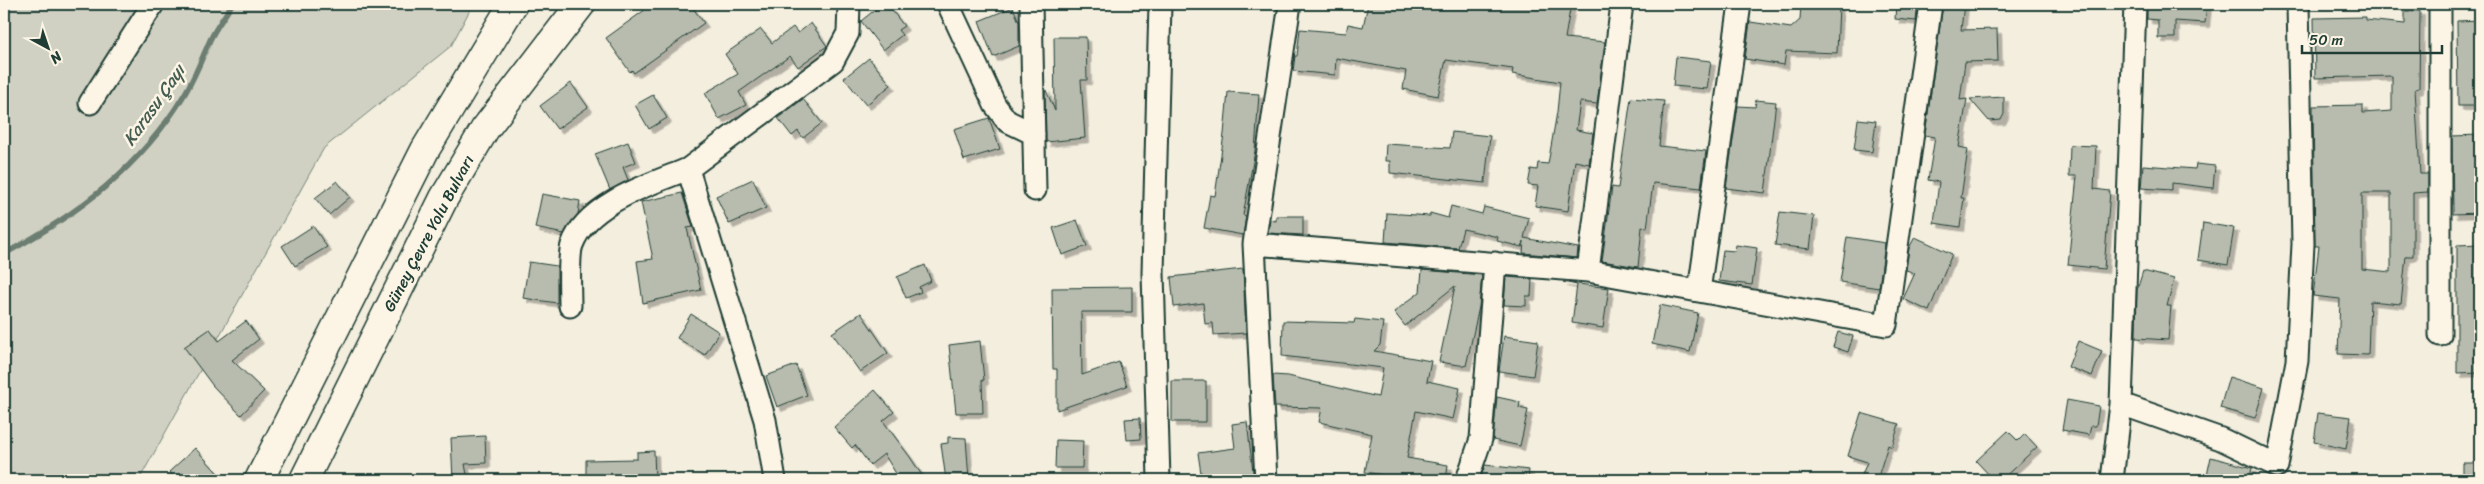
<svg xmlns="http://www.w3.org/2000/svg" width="2484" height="484" font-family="Sriracha,sans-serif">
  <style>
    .green { fill: #d0d1c2; stroke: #78877b }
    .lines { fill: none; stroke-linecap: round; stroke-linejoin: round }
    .stream { stroke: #6c7d72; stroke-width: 5.5 }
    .building { fill: #b8bcae; stroke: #1f3d34; fill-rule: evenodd; filter: url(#shadow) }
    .street-casing { stroke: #1f3d34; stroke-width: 25 }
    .highway-casing { stroke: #1f3d34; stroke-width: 31 }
    .street { stroke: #fcf5e5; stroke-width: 21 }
    .highway { stroke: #fcf5e5; stroke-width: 28 }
    .labels { text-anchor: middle; stroke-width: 5; stroke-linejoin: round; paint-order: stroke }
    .street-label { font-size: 16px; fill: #1f3d34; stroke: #fcf5e5 }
    .water-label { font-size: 18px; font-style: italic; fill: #465d53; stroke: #fcf5e5 }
  </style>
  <defs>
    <filter id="shadow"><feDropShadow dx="4.5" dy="4.5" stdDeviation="0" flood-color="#0004"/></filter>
  </defs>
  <rect width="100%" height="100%" fill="#f3eede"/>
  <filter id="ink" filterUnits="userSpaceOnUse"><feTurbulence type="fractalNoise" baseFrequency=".02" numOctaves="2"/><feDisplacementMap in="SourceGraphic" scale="10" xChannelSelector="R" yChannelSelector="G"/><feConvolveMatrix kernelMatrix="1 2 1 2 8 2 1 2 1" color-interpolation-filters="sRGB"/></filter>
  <g filter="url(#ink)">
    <path class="green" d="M4,4H473L451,46L324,148L139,480H4Z"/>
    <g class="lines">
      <path class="stream" d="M4,254C77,215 141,167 184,95C195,77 202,58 210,40C216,27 225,16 232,4"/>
    </g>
    <path class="building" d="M653,4H690L704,23L634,73L632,70L630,72L606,38Z
      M882,4H887L904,26L898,30L902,35L883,50L861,21Z
      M1368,4H1571L1565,38L1605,42L1597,104L1580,102L1576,130L1593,133L1589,164L1575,161L1568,211L1535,206L1538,186L1528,185L1531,169L1537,170L1538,163L1548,164L1557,112L1560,82L1512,74L1513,69L1446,60L1438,96L1403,89L1406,71L1336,58L1335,75L1293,71L1295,56H1297L1300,29L1346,33L1348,24L1363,27Z
      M1801,4H1839L1837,53L1786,51L1784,65L1745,59L1750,22L1791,28L1800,20Z
      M1896,4H1918L1916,21L1895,19Z
      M1943,4H1964L1961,30L1997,29L1998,61L1965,62L1960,100L1967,99L1959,147L1968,149L1961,198H1964L1960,227L1934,223L1939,182L1928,180L1935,137L1925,135Z
      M2182,4H2207L2205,23L2175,21V38H2158V20L2147,19V7L2182,6Z
      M1013,7L1019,22V46L993,57L979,21Z
      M2405,11H2420L2419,88L2415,89L2420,174H2428V192L2413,193V256H2406L2401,304L2370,301L2368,355L2338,354L2340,299L2313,296L2319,246H2315L2313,106L2363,105V113L2392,111V76L2315,78L2314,18L2366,17V20L2405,24ZM2362,193H2391V272L2362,269Z
      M2480,20V106H2458L2457,21Z
      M811,23L827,46L798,67L790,56L739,92L746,105L719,119L705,93L738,74L725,54L761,29L772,43L793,27L798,33Z
      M1054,37H1086L1087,80H1081L1085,138L1046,142L1045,88L1055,111Z
      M1676,57L1711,61L1707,89L1673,86Z
      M869,58L891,85L866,105L844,78Z
      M571,83L588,107L557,129L540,106Z
      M1228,92L1259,94L1255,151L1243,215L1246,216L1243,235L1204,228L1210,195L1215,196L1224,134Z
      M653,95L667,118L649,129L635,105Z
      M2004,97V114L2001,120L1989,121L1970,99Z
      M1631,98L1664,101L1659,146L1706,151L1701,188L1653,183L1647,228L1642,227L1638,267L1602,261L1612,187L1618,188Z
      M803,99L822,123L803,138L798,131L792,136L778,118Z
      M1756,100L1776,102L1765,193L1726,188L1738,106L1755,107Z
      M989,118L1000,149L964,160L954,129Z
      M1858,119L1876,121L1872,152L1854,150Z
      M1452,132L1490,136L1485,183L1390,173V161H1385L1386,144L1450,148Z
      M2480,135V213L2453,214L2452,136Z
      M628,142L636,162L623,167L628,180L610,190L595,154Z
      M2070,145L2096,146L2094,189L2110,191L2104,269L2068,265L2077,176H2069Z
      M2196,164L2215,166L2213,188L2172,183V190L2141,188L2143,165L2195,169Z
      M753,179L766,208L729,224L716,196Z
      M337,181L350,197L329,215L315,198Z
      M682,193L693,227L687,228L701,290L643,303L637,261L653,259L641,202Z
      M542,194L580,201L578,214L564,234L535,228Z
      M1451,206L1482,214L1484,207L1529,218L1524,238L1578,248L1577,258L1523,253L1524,241L1522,247L1497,241L1498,237L1463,229L1458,248L1385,242L1387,213L1430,216V213L1448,218Z
      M1780,212L1814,216L1810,249L1775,245Z
      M1276,216H1303V235L1268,233L1270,220L1276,221Z
      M1077,220L1087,246L1062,255L1053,228Z
      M2203,223L2234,228L2228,265L2198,260Z
      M313,226L327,247L295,266L282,246Z
      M1847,237L1885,243L1879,288L1840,282Z
      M1915,237L1952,254L1929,311L1903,299L1915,273L1906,270L1909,248Z
      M2480,244V372L2457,373V245Z
      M1736,245L1757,248L1752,285L1719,281L1723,250L1735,251Z
      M529,262L557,266V303L523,298Z
      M925,265L931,281L919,287L921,292L906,298L897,277Z
      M1243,269L1246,333L1214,335L1213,323L1205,324L1203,303L1174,307L1171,277Z
      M1422,270L1482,275L1479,307L1466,366L1439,362L1455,286L1405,326L1394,312L1420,292Z
      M2143,271L2174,279L2167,306H2171L2168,340L2136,338L2137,290Z
      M1506,277L1532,279L1531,296H1526V306L1504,305Z
      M1563,282L1609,288L1603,328L1572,323L1577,285Z
      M1132,287V312H1081L1082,375L1119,362L1127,386L1057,410V369H1053L1052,288Z
      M1660,305L1698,313L1690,352L1652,344Z
      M861,313L888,353L860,372L832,333Z
      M691,314L719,332L705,355L677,338Z
      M1355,319L1383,322L1380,345L1374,351L1431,361L1427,381L1460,388L1453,419L1416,411L1407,458L1448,465L1446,480H1414L1365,472L1372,434L1319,422L1322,408L1275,407L1273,375L1288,376L1378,397L1383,368L1282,356L1283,321L1354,323Z
      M246,321L259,339L232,360L264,391L241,415L213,386L184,347L210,329L219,341Z
      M1838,332L1853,336L1848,352L1833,347Z
      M1504,336L1538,341L1533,376L1499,371Z
      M980,341L984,380H982L983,413H956L949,345Z
      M2078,341L2102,351L2092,376L2068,367Z
      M796,365L807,395L777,407L766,376Z
      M2229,377L2264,388L2255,418L2220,408Z
      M1172,381H1206V422H1172Z
      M875,390L894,412L883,421L910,457L925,480H900L884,454L870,465L855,445L852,448L834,427Z
      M1497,397L1520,402L1519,408L1528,410L1520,446L1493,440Z
      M2067,400L2099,406L2096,426H2091L2089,435L2062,430Z
      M1861,413L1899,424L1892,447L1888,445L1877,480H1860L1867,462L1848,456Z
      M2318,413L2351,417L2346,449L2314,442Z
      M1140,418L1141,439L1127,440L1125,419Z
      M1247,422L1254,480H1202L1198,453L1235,448L1232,424Z
      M2008,431L2018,441L2025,434L2037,447L2001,480H1994L1976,461Z
      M485,436L486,463L465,464L468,480H453L451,438Z
      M948,437L966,438L969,480H946L941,444L948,443Z
      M1056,440L1083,441L1082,468H1055Z
      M195,448L224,480H177L169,472Z
      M654,451L655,480H586V460L637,459V452Z
      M2211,457L2252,468L2249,480H2206Z
      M2463,463H2480V480H2463Z
      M1485,465L1529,470L1528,480H1480Z"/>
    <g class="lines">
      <defs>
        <path id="street" d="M948,4L995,105L1007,121L1034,134
          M1031,4L1035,190
          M2440,4V335
          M90,103L153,4
          M1254,244L1588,271L1886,325L1931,4
          M1588,271L1622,4
          M1699,291L1740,4
          M570,306C570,292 568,256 572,245C587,203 651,184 688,169
          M2121,404L2221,439L2277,466L2297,361L2303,244L2298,4
          M775,480L765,420L688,169L833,61L848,33L849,4
          M1159,480L1153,273L1160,4
          M1266,480L1254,244L1290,4
          M1467,480L1481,439L1495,263
          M2112,480L2121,404L2135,4"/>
        <path id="highway" d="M259,480L425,150L513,4
          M304,480L444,198L485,129L581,4"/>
      </defs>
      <use href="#street" class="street-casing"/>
      <use href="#highway" class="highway-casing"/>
      <use href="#street" class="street"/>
      <use href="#highway" class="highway"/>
    </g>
  </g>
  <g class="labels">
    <g class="street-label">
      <text transform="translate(428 233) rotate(-62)" y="6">Güney Çevre Yolu Bulvarı</text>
    </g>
    <g class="water-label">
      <text transform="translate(154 105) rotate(-55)" y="6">Karasu Çayı</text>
    </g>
  </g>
  <rect width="2484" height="484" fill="none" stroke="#fcf5e5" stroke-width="20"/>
  <rect x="10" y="10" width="2464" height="464" fill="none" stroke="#1f3d34" stroke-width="2" filter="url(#ink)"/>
  <g transform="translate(48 48) rotate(140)" stroke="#fcf5e5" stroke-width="4" paint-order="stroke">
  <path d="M0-4L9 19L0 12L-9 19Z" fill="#1f3d34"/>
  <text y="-8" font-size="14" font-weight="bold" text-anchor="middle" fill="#1f3d34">N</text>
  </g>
  <path d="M2302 45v8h140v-8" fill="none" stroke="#1f3d34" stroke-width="2.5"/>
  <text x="2309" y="45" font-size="15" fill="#1f3d34" stroke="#fcf5e5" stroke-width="4" paint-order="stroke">50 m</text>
</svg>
